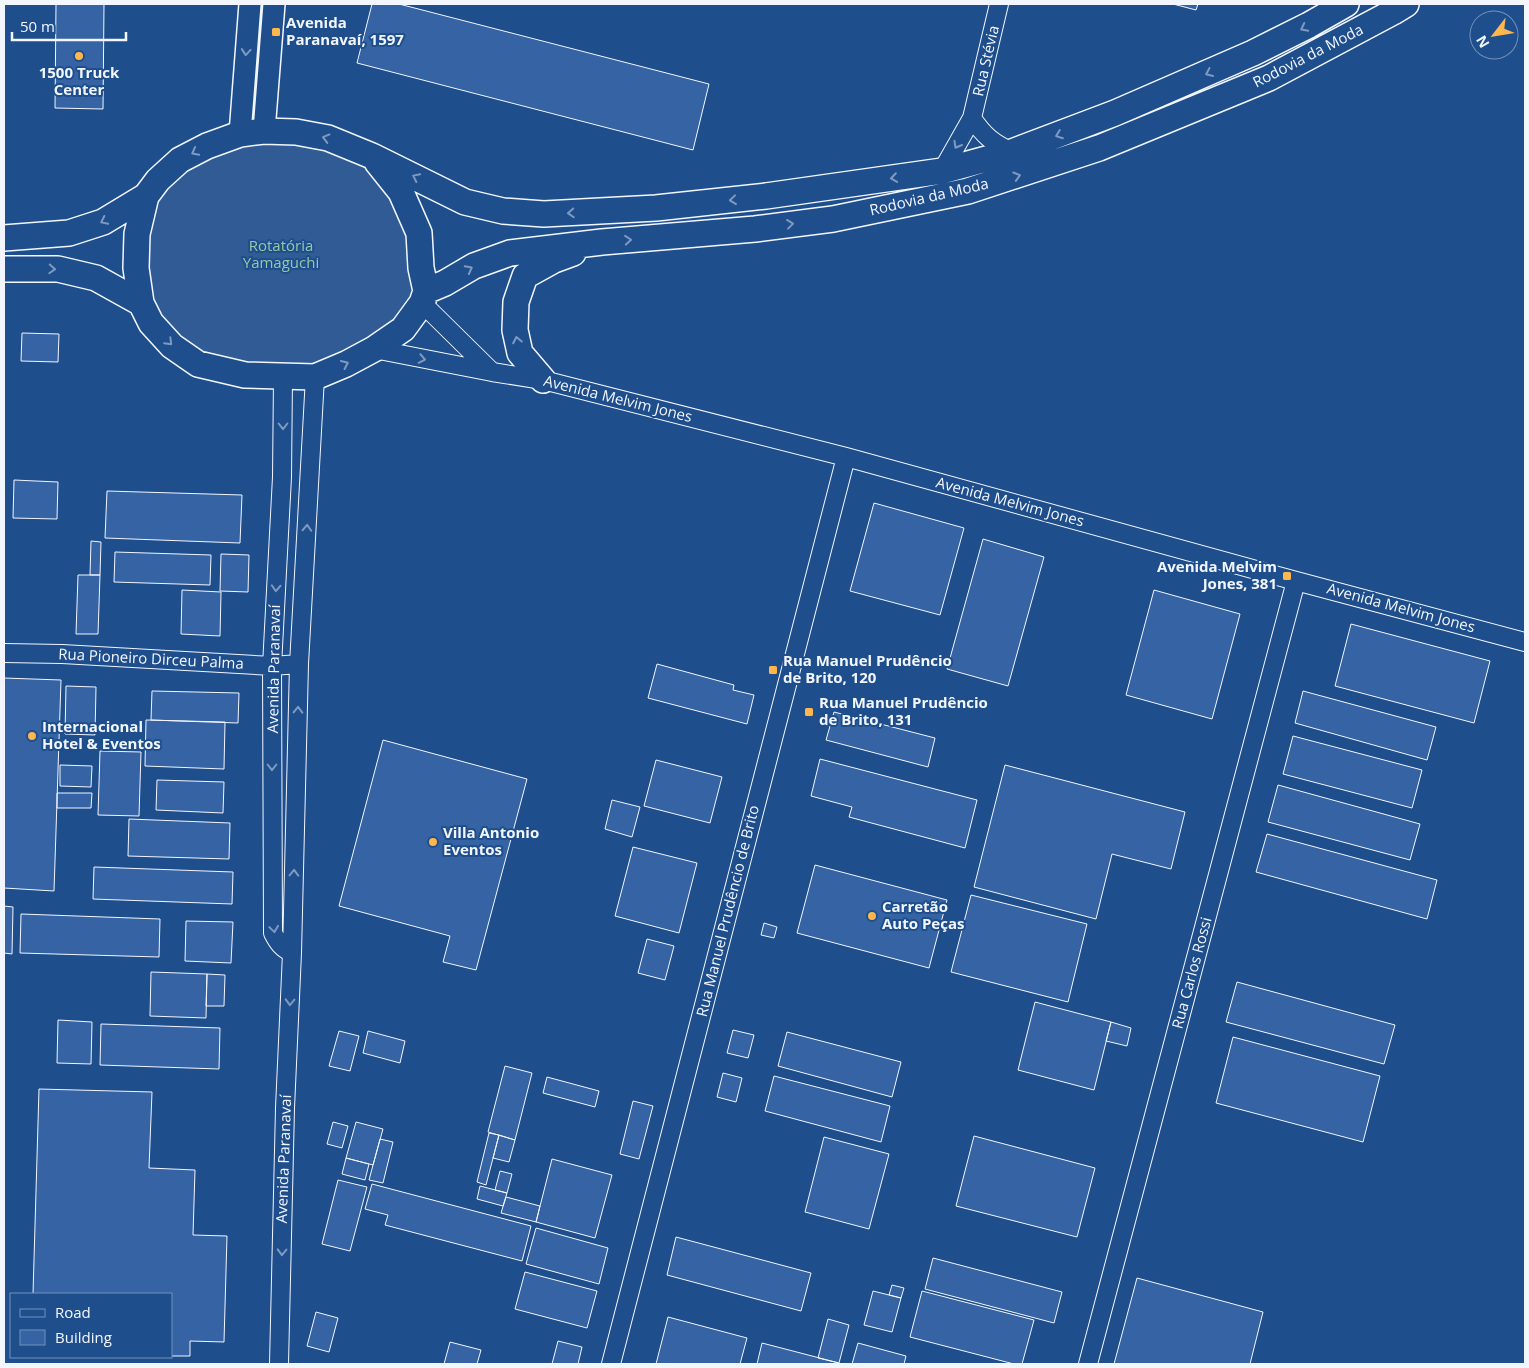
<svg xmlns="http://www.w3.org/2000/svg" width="1529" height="1368" font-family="'Open Sans',sans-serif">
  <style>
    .built { fill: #305b95; stroke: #a8bbd7 }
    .building { fill: #3563a3; stroke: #f2f6ff }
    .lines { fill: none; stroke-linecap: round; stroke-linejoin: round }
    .minor-casing { stroke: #f2f6ff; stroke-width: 20 }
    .major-casing { stroke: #f2f6ff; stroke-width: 24 }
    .highway-casing { stroke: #f2f6ff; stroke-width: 28 }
    .minor { stroke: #1f4e8c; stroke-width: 18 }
    .major { stroke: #1f4e8c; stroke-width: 21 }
    .highway { stroke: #1f4e8c; stroke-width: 25 }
    .oneway { stroke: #7e9ac0 }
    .poi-dot { fill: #ffb74d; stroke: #1f4e8c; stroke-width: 2 }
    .labels { text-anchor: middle; stroke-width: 4; stroke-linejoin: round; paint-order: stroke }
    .poi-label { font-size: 15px; font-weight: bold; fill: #f2f6ff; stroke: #1f4e8c; text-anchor: start }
    .street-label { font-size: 15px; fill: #f2f6ff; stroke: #1f4e8c }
    .park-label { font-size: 15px; fill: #97c8a6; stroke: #1f4e8c }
  </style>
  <rect width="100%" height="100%" fill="#1f4e8c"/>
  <path class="built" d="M240,134L372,156L421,268L403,329L283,377L172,346L136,268L146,196Z"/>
  <path class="building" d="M56,4H104L103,109L55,108Z
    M372,4H399L709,84L693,150L357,63Z
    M1173,4H1198L1196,10Z
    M22,333L59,334L58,362L21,361Z
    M14,480L58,482L57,519L13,518Z
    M107,491L242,495L240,543L105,538Z
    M874,503L964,528L940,615L850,591Z
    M983,539L1044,557L1008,686L947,669Z
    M91,541L101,542L100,575H90Z
    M115,552L211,555L210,585L114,582Z
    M221,554L249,555L248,592L220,591Z
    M78,575H100L98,634H76Z
    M182,590L221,592L220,636L181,634Z
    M1154,590L1240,614L1212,719L1126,695Z
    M1351,624L1490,661L1474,723L1335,686Z
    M657,664L734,685L733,690L754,695L747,724L648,698Z
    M4,678L61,680L54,891L4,888Z
    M66,686L96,687L95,735L65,734Z
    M152,691L239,693L238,723L151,720Z
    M1303,691L1436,727L1427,760L1295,723Z
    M834,712L935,738L928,767L826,740Z
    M146,720L225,722L224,769L145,766Z
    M1293,736L1422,770L1412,808L1283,774Z
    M383,740L527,779L476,970L443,962L450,936L339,906Z
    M100,751L141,752L139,816L98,815Z
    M820,759L977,800L965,848L849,817L852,807L811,796Z
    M656,760L722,777L710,823L644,806Z
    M60,765L92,766L91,787L60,786Z
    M1005,765L1185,812L1171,869L1112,854L1096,919L974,887Z
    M157,780L224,782L223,813L156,810Z
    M1278,785L1420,824L1410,860L1268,822Z
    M57,793H92L91,808H57Z
    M612,800L640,807L632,837L605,829Z
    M129,819L230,823L229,859L128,856Z
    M1267,834L1437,880L1427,919L1256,872Z
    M633,847L697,863L679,933L615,916Z
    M815,865L947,900L929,968L797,933Z
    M94,867L233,872L232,904L93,899Z
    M971,895L1087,924L1068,1002L951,972Z
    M4,906L13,907L12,954L4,953Z
    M21,914L160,919L159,957L20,953Z
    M186,921L233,922L231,963L185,961Z
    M764,923L777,927L774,938L761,935Z
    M647,939L674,946L665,980L638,973Z
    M151,972L207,974L206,1018L150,1016Z
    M207,974L225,975L224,1006H206Z
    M1237,982L1395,1025L1384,1064L1226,1022Z
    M1035,1002L1111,1022L1094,1090L1018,1070Z
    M58,1020L92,1022L91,1064L57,1063Z
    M1111,1022L1131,1028L1127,1046L1106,1041Z
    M101,1024L220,1028L219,1069L100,1065Z
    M733,1030L754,1035L748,1058L727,1053Z
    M339,1031L359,1036L350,1071L329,1066Z
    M368,1031L405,1041L400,1063L363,1053Z
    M787,1032L901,1062L892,1097L778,1066Z
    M1233,1037L1380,1076L1363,1142L1216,1103Z
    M505,1066L532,1073L515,1140L488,1132Z
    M723,1073L742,1078L736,1102L717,1097Z
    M774,1076L890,1106L881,1142L765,1111Z
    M547,1077L599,1091L595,1107L543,1093Z
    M39,1089L152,1092L149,1168L195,1170L193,1235L227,1236L224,1342L190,1341V1356H171V1294H33Z
    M633,1101L653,1106L639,1159L620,1154Z
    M333,1122L348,1126L342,1148L327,1144Z
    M356,1122L383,1129L373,1165L346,1158Z
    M489,1133L499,1135L486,1185L477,1182Z
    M499,1135L515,1140L509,1162L493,1158Z
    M974,1136L1095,1168L1077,1237L956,1206Z
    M824,1137L889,1154L869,1229L805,1212Z
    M380,1139L393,1142L383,1183L369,1180Z
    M346,1158L369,1164L365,1180L342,1174Z
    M552,1159L612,1175L595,1238L536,1222Z
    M500,1171L512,1174L507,1193L495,1190Z
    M338,1180L367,1187L350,1251L322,1244Z
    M372,1184L531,1226L522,1261L385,1225L388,1215L365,1209Z
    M480,1186L507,1193L503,1206L477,1199Z
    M506,1197L540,1206L536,1222L501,1213Z
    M536,1228L608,1248L599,1284L526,1264Z
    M676,1237L811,1273L801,1311L667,1275Z
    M933,1258L1062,1292L1054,1323L925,1289Z
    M525,1272L597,1291L587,1328L515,1309Z
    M1137,1278L1263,1312L1250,1364H1114Z
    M892,1285L904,1288L901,1298L889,1295Z
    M873,1291L901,1298L892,1332L864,1325Z
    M922,1291L1034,1320L1022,1364H1014L910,1337Z
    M316,1312L338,1318L329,1352L307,1346Z
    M668,1317L747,1338L740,1364H656Z
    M828,1319L849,1325L839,1363L818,1358Z
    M558,1341L582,1347L578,1364H552Z
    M450,1342L481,1350L477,1364H444Z
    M762,1343L839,1363L838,1364H757Z
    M858,1343L906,1356L904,1364H852Z"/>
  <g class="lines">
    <defs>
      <path id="minor" d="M972,118C984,136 993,143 1012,152
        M942,171L972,118L999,4
        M422,303L492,372
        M374,349L492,372L543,380L846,457L1296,581L1525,642
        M283,377L282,477L272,666L273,933C278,943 282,948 292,953
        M4,653L62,654L272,666L299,664
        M279,1364L285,1108L292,953L299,664L315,377
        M611,1364L846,457
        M1088,1364L1296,581"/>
      <path id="major" d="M264,131L274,4
        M240,134L250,4"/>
      <path id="highway" d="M377,162L401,192L419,233L421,268L426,291
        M146,196L137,234L136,268L141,303L151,323L172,346L198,364L245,375L315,377L346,364L374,349L403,329L422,303L426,291
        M4,238L69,233L103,222L146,196L158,180L180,160L207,146L240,134L264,131L296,132L328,138L372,156L465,202L503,211L544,214L656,208L766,196L942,171L1012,152L1115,113L1253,53L1309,25L1346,4
        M4,269H58L96,278L141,303
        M426,291L445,283L474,266L510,253L602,242L755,229L833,219L968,191L1099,148L1269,78L1393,12L1406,4
        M543,380L520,353L515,330L516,302L525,276L554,260L573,253"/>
    </defs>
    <use href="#minor" class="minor-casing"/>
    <use href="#major" class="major-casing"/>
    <use href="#highway" class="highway-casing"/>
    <use href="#minor" class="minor"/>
    <use href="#major" class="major"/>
    <use href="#highway" class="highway"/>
  </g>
  <defs><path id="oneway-chevron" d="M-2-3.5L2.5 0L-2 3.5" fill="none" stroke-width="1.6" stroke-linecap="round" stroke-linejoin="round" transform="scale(1.25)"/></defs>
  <g class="oneway">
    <use href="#oneway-chevron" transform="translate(1304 28) rotate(153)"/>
    <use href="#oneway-chevron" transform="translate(246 52) rotate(95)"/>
    <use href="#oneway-chevron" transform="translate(1209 73) rotate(156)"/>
    <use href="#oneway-chevron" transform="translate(1059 135) rotate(159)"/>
    <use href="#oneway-chevron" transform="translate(326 138) rotate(-165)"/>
    <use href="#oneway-chevron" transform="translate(957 145) rotate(120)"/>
    <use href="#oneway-chevron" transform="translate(195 152) rotate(152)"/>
    <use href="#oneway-chevron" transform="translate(1017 176) rotate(-17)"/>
    <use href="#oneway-chevron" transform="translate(416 177) rotate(-154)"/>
    <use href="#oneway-chevron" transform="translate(894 178) rotate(172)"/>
    <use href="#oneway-chevron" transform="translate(733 200) rotate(174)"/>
    <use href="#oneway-chevron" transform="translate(571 213) rotate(177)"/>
    <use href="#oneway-chevron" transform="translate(104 221) rotate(154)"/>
    <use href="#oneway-chevron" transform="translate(790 224) rotate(-7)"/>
    <use href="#oneway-chevron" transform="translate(628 240) rotate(-5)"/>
    <use href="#oneway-chevron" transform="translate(52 269) rotate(3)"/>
    <use href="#oneway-chevron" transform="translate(469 269) rotate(-28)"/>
    <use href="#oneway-chevron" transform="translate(517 340) rotate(-101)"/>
    <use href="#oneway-chevron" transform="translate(169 342) rotate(45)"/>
    <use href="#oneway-chevron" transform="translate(422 359) rotate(11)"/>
    <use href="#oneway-chevron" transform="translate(345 364) rotate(-25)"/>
    <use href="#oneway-chevron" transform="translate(283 426) rotate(90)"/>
    <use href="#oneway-chevron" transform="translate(307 528) rotate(-87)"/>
    <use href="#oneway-chevron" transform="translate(276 588) rotate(93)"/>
    <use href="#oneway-chevron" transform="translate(298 710) rotate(-89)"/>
    <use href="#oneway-chevron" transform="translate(272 767) rotate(90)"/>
    <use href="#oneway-chevron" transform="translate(294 873) rotate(-89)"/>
    <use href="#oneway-chevron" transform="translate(274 929) rotate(82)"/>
    <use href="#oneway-chevron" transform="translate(290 1002) rotate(92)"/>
    <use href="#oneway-chevron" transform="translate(282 1252) rotate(91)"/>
  </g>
  <g class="poi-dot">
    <rect x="271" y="27" width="10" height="10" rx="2.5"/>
    <circle cx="79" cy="56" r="5"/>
    <rect x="1282" y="571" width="10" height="10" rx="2.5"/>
    <rect x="768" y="665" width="10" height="10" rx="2.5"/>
    <rect x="804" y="707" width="10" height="10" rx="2.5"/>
    <circle cx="32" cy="736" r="5"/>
    <circle cx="433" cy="842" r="5"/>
    <circle cx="872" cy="916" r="5"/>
  </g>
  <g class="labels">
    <g class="poi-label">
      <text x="286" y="28">Avenida<tspan x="286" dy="17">Paranavaí, 1597</tspan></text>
      <text x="79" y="78" text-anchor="middle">1500 Truck<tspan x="79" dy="17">Center</tspan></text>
      <text x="1277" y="572" text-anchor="end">Avenida Melvim<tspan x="1277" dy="17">Jones, 381</tspan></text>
      <text x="783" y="666">Rua Manuel Prudêncio<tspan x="783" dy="17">de Brito, 120</tspan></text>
      <text x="819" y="708">Rua Manuel Prudêncio<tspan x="819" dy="17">de Brito, 131</tspan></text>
      <text x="42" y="732">Internacional<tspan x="42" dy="17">Hotel &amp; Eventos</tspan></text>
      <text x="443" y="838">Villa Antonio<tspan x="443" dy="17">Eventos</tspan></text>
      <text x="882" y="912">Carretão<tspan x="882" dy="17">Auto Peças</tspan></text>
    </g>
    <g class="street-label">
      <text transform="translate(1308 56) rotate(-27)" y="5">Rodovia da Moda</text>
      <text transform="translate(986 61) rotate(-77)" y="5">Rua Stévia</text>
      <text transform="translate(929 197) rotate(-13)" y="5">Rodovia da Moda</text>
      <text transform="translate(618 399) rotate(14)" y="5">Avenida Melvim Jones</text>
      <text transform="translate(1010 502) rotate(15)" y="5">Avenida Melvim Jones</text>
      <text transform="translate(1401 608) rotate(15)" y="5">Avenida Melvim Jones</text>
      <text transform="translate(151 659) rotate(3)" y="5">Rua Pioneiro Dirceu Palma</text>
      <text transform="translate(274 669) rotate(-89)" y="5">Avenida Paranavaí</text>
      <text transform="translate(728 911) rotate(-76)" y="5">Rua Manuel Prudêncio de Brito</text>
      <text transform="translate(1192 973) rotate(-75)" y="5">Rua Carlos Rossi</text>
      <text transform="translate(284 1159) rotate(-88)" y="5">Avenida Paranavaí</text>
    </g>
    <g class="park-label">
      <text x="281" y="251">Rotatória<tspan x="281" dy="17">Yamaguchi</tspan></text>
    </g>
  </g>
  <rect width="1529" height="1368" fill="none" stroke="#f2f6ff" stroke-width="10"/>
  <rect x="10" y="1293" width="162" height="65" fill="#1f4e8c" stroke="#7391ba"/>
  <rect x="20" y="1309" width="25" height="8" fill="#1f4e8c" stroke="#7391ba"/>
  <text x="55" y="1318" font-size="15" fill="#f2f6ff">Road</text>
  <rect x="20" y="1330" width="25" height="15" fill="#3563a3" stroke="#7391ba"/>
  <text x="55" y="1343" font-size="15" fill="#f2f6ff">Building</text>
  <g transform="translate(1494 35) rotate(239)"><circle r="24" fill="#1f4e8c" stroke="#7391ba"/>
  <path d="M0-4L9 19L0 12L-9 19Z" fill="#ffb74d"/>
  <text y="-8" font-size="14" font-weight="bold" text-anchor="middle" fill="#f2f6ff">N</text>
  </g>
  <path d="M12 32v8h114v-8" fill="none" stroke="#f2f6ff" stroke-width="2.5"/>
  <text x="20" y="32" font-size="15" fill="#f2f6ff" stroke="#1f4e8c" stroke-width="4" paint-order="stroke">50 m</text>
</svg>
